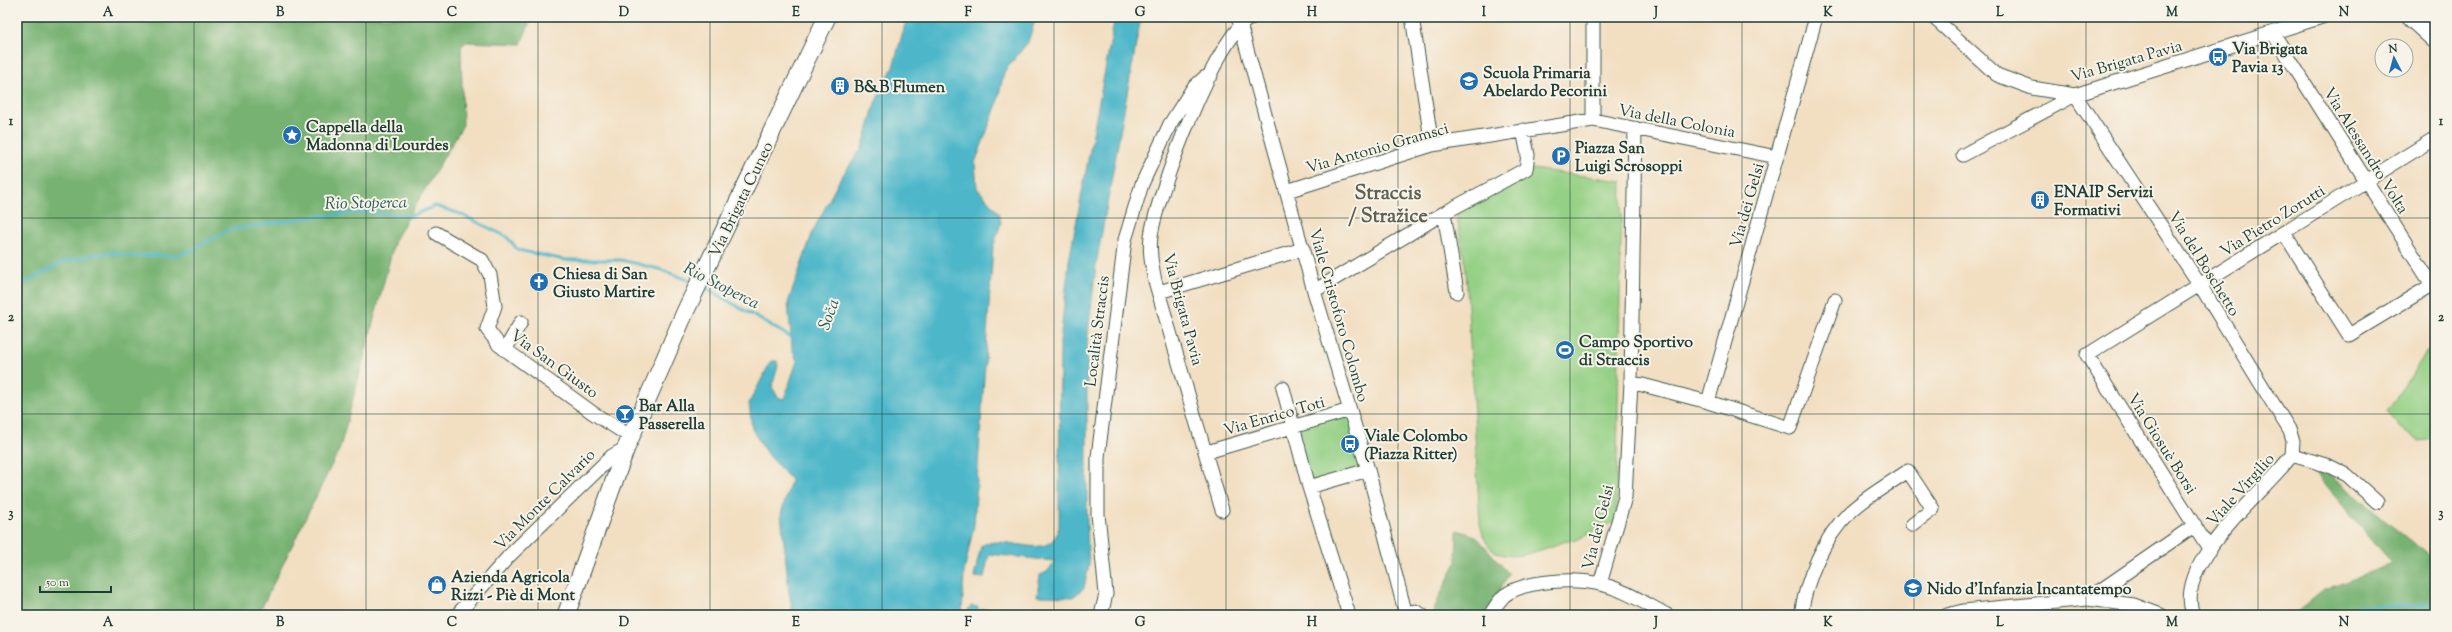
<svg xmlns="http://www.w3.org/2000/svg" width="2452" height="632" font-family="'Sorts Mill Goudy',serif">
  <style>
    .green { fill: #94d085; stroke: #5a865c }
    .forest { fill: #77b272; stroke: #4b7853 }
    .water { fill: #4db7c9; stroke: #367a7e }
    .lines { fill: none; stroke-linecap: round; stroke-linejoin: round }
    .stream { stroke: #4db7c9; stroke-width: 3 }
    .minor-casing { stroke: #3f5549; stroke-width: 15 }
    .major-casing { stroke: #3f5549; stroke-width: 19 }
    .minor { stroke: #fff; stroke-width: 13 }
    .major { stroke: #fff; stroke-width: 17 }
    .grid { fill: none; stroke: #1f3d34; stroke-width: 1; stroke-opacity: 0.55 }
    .labels { text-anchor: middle; stroke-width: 4; stroke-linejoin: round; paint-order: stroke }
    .poi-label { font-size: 16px; font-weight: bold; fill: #1f3d34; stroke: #f7f3e8; text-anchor: start }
    .street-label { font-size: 16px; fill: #1f3d34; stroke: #f7f3e8 }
    .water-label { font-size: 17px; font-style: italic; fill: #2a5c59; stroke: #f7f3e8 }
    .district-label { font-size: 20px; font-weight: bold; fill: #606155; stroke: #f7f3e8 }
    .neatline { fill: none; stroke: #1f3d34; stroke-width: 1.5 }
    .grid-label { font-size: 13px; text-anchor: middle; font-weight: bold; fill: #1f3d34 }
  </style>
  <rect width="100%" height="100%" fill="#f7f3e8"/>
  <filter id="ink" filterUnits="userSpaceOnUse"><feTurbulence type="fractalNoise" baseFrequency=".025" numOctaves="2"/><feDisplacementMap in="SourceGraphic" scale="8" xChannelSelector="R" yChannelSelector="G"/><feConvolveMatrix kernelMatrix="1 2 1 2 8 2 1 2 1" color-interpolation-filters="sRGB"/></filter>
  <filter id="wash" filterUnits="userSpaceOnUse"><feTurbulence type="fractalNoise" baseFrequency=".012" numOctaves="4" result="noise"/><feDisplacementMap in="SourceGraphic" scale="16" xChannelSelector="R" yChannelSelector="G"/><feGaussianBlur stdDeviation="0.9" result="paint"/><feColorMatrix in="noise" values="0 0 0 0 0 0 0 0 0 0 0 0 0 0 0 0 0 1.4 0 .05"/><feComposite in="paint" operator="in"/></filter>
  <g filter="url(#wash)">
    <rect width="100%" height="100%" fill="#f2dfc2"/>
    <path class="green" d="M1533,169L1622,181L1616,521L1574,541L1572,539C1548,546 1504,571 1486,542C1483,537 1482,530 1480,524L1466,271L1456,210Z
      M2435,347V439L2419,441L2398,426L2387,410L2402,392L2426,350L2429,356Z
      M1350,410L1368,470L1309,487L1293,427Z"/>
    <path class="forest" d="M17,17H532L521,44L466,42L461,47L463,125L395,240L340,448L258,615H17Z
      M2328,473L2430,556L2435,567V615H2293L2324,590L2392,564L2316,474Z
      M1457,530L1476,536L1509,574L1491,606L1483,615H1431L1456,562Z"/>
    <path class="water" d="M907,17H1036L1028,42L1004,72L997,104L975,163L977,188L999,213L1001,223L993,247L974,525L964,572L962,615H793L789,592L781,514L791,480L765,451L752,429L749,403L771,361H777L778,366L772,387L778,397L784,399L797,361L792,348L788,303L813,231L840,179L863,146L875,103L893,67Z
      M1115,17H1141L1096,265L1087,343V526L1089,565L1084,588L1073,597L1037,596L1040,575L1047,572L1055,561L989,554L984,578L974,577L981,546C1006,531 1051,567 1059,526L1060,342L1069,261Z
      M971,606L978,607V612L983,609H990L993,614L997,610L1005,611L1003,615H964Z"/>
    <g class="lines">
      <path class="stream" d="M17,287L63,262L93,255L112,252L130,256L176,255L188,252L228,230L318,216L369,212L411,216L435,206L458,213L489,228L507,237L518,250L565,260H621L659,269L693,282
        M704,287L794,339
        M2343,615L2357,607L2435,605"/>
    </g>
  </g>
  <g filter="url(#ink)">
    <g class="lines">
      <defs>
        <path id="minor" d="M1238,17L1314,291L1368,470L1406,615
          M1412,17L1432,145
          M1933,17L1997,75L2032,88L2075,95L2322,17
          M2273,33L2432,285L2349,335L2284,233
          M1593,120V17
          M1963,155L2075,95L2200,285L2290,431L2293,441L2292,455
          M1287,191L1432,145L1593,120L1777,157
          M1444,213L1457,292
          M436,233L482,260L490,275L495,306L487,329L499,345L593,413L631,437
          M1314,291L1444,213L1526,169L1528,155L1523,130
          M1159,292L1303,249
          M505,350L521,322
          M1631,382L1708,402L1790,428L1835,300
          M1283,388L1309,487L1349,615
          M1708,402L1816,17
          M1207,452L1350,410
          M2292,455L2329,466L2347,475L2377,502
          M1309,487L1368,470
          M1222,510L1155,281C1152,266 1149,252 1151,236C1156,197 1217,32 1252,17
          M2210,550L2087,355L2435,138
          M1600,584L1625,497L1631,382L1635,128
          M2088,599L2195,525
          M1405,613L1415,611L1422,615
          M457,615L509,556L612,456L626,448
          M1101,615L1106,594L1098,514V457L1125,240L1142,184L1170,124L1193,88L1204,78L1211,75
          M1490,615C1494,609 1499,600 1505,595C1527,580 1574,578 1600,584C1624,589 1646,604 1667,615
          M1801,615C1806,579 1824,537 1850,512C1867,496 1889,484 1908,471L1933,509L1912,525
          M1947,615L1963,611L2088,599L2134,605L2161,615
          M2193,615C2173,561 2264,493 2292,455"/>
        <path id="major" d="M2410,17L2435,40
          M566,615L626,448L686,310L827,17"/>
      </defs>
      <use href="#minor" class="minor-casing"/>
      <use href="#major" class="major-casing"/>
      <use href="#minor" class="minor"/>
      <use href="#major" class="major"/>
    </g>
  </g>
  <path class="grid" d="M194,17V615M366,17V615M538,17V615M710,17V615M882,17V615M1054,17V615M1226,17V615M1398,17V615M1570,17V615M1742,17V615M1914,17V615M2086,17V615M2258,17V615M17,218H2435M17,414H2435"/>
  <defs>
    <symbol id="bus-disc" viewBox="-11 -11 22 22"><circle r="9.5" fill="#1f6fb2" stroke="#f7f3e8"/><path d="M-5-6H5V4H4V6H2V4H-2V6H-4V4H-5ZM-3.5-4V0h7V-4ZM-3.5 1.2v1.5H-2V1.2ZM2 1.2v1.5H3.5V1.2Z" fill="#fff"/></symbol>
    <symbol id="school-disc" viewBox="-11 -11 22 22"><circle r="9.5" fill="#1f6fb2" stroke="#f7f3e8"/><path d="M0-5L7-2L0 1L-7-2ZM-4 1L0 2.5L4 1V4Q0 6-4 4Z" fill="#fff"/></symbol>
    <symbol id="building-disc" viewBox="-11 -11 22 22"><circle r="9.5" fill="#1f6fb2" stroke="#f7f3e8"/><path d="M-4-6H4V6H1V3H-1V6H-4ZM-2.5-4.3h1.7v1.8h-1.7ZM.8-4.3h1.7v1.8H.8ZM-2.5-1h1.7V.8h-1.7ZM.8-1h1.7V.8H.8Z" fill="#fff"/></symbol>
    <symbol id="sight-disc" viewBox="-11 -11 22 22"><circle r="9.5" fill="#1f6fb2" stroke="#f7f3e8"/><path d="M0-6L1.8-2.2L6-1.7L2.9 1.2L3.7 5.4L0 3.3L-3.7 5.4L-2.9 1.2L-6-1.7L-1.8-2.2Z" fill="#fff"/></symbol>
    <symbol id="parking-disc" viewBox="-11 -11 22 22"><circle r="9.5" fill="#1f6fb2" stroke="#f7f3e8"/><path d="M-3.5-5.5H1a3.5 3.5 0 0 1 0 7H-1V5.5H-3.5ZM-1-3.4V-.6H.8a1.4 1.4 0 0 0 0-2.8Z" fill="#fff"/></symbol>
    <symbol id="church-disc" viewBox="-11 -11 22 22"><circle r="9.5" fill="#1f6fb2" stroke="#f7f3e8"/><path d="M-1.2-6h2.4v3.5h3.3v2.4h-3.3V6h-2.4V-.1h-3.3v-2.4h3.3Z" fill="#fff"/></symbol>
    <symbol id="stadium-disc" viewBox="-11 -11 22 22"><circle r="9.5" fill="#1f6fb2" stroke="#f7f3e8"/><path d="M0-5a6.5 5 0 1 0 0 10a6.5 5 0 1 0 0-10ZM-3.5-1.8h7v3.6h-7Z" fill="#fff"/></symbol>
    <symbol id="bar-disc" viewBox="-11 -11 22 22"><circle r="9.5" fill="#1f6fb2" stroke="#f7f3e8"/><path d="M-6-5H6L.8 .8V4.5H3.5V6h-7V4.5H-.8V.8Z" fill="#fff"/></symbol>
    <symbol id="shop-disc" viewBox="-11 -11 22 22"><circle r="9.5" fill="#1f6fb2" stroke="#f7f3e8"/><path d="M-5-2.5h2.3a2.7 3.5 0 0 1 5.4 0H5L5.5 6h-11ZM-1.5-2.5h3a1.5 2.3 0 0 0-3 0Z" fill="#fff"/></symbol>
  </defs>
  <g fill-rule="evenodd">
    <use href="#bus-disc" x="2207" y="46" width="22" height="22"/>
    <use href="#school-disc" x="1458" y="70" width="22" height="22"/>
    <use href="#building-disc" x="829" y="75" width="22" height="22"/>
    <use href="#sight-disc" x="281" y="124" width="22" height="22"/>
    <use href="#parking-disc" x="1550" y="145" width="22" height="22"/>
    <use href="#building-disc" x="2029" y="189" width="22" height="22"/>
    <use href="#church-disc" x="528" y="271" width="22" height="22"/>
    <use href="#stadium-disc" x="1554" y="339" width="22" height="22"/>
    <use href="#bar-disc" x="614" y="403" width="22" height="22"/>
    <use href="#bus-disc" x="1339" y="433" width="22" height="22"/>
    <use href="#shop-disc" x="426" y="574" width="22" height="22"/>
    <use href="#school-disc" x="1902" y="577" width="22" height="22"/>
  </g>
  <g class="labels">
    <g class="poi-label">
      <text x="2232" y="54">Via Brigata<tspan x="2232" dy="18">Pavia 13</tspan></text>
      <text x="1483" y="78">Scuola Primaria<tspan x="1483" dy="18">Abelardo Pecorini</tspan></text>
      <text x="854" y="92">B&amp;B Flumen</text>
      <text x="306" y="132">Cappella della<tspan x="306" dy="18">Madonna di Lourdes</tspan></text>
      <text x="1575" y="153">Piazza San<tspan x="1575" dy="18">Luigi Scrosoppi</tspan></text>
      <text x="2054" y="197">ENAIP Servizi<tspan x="2054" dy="18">Formativi</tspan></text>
      <text x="553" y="279">Chiesa di San<tspan x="553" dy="18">Giusto Martire</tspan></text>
      <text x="1579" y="347">Campo Sportivo<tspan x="1579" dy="18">di Straccis</tspan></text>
      <text x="639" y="411">Bar Alla<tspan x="639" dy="18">Passerella</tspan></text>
      <text x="1364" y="441">Viale Colombo<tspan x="1364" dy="18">(Piazza Ritter)</tspan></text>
      <text x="451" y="582">Azienda Agricola<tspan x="451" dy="18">Rizzi - Piè di Mont</tspan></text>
      <text x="1927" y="594">Nido d'Infanzia Incantatempo</text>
    </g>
    <g class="street-label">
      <text transform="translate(2126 60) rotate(-16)" y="6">Via Brigata Pavia</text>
      <text transform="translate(1677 120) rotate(11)" y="6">Via della Colonia</text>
      <text transform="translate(1377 147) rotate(-16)" y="6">Via Antonio Gramsci</text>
      <text transform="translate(2367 150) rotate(58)" y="6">Via Alessandro Volta</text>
      <text transform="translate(740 199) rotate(-64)" y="6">Via Brigata Cuneo</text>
      <text transform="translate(1746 205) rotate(-74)" y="6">Via dei Gelsi</text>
      <text transform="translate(2272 220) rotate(-32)" y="6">Via Pietro Zorutti</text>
      <text transform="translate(2205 263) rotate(58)" y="6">Via del Boschetto</text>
      <text transform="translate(1184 309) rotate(75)" y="6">Via Brigata Pavia</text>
      <text transform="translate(1340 315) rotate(74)" y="6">Viale Cristoforo Colombo</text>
      <text transform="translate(1096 331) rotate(-83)" y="6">Località Straccis</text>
      <text transform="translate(555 363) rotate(36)" y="6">Via San Giusto</text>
      <text transform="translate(1274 415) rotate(-16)" y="6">Via Enrico Toti</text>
      <text transform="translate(2163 443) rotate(58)" y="6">Via Giosuè Borsi</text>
      <text transform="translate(2240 489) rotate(-48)" y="6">Viale Virgilio</text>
      <text transform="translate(544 499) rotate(-45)" y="6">Via Monte Calvario</text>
      <text transform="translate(1597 527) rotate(-76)" y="6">Via dei Gelsi</text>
    </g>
    <g class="water-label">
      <text transform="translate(366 202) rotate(-1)" y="6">Rio Stoperca</text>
      <text transform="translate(722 285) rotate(27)" y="6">Rio Stoperca</text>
      <text transform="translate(828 314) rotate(-70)" y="6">Soča</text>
    </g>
    <g class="district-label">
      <text x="1388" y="199">Straccis<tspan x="1388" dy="23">/ Stražice</tspan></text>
    </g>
  </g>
  <rect width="2452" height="632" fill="none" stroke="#f7f3e8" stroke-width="44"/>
  <g transform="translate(2394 58) rotate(354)"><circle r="19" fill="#f7f3e8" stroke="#a1aaa0"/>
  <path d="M0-3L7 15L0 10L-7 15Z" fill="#1f6fb2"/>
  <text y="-6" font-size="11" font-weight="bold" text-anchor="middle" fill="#1f3d34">N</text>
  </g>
  <path d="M40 586v6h71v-6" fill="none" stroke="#1f3d34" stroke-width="2"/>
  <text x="46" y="586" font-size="12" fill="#1f3d34" stroke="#f7f3e8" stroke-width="3" paint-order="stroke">50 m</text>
  <rect x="22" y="22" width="2408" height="588" class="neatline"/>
  <g class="grid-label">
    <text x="108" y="16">A</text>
    <text x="280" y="16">B</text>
    <text x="452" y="16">C</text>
    <text x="624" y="16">D</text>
    <text x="796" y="16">E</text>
    <text x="968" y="16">F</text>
    <text x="1140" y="16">G</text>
    <text x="1312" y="16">H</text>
    <text x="1484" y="16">I</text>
    <text x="1656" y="16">J</text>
    <text x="1828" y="16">K</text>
    <text x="2000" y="16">L</text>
    <text x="2172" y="16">M</text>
    <text x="2344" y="16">N</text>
    <text x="11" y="125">1</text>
    <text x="2441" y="125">1</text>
    <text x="11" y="321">2</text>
    <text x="2441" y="321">2</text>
    <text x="11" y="517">3</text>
    <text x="2441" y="517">3</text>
    <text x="108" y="626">A</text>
    <text x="280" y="626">B</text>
    <text x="452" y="626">C</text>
    <text x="624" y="626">D</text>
    <text x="796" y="626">E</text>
    <text x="968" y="626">F</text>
    <text x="1140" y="626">G</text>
    <text x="1312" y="626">H</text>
    <text x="1484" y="626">I</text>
    <text x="1656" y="626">J</text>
    <text x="1828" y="626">K</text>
    <text x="2000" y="626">L</text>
    <text x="2172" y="626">M</text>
    <text x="2344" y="626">N</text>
  </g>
</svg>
